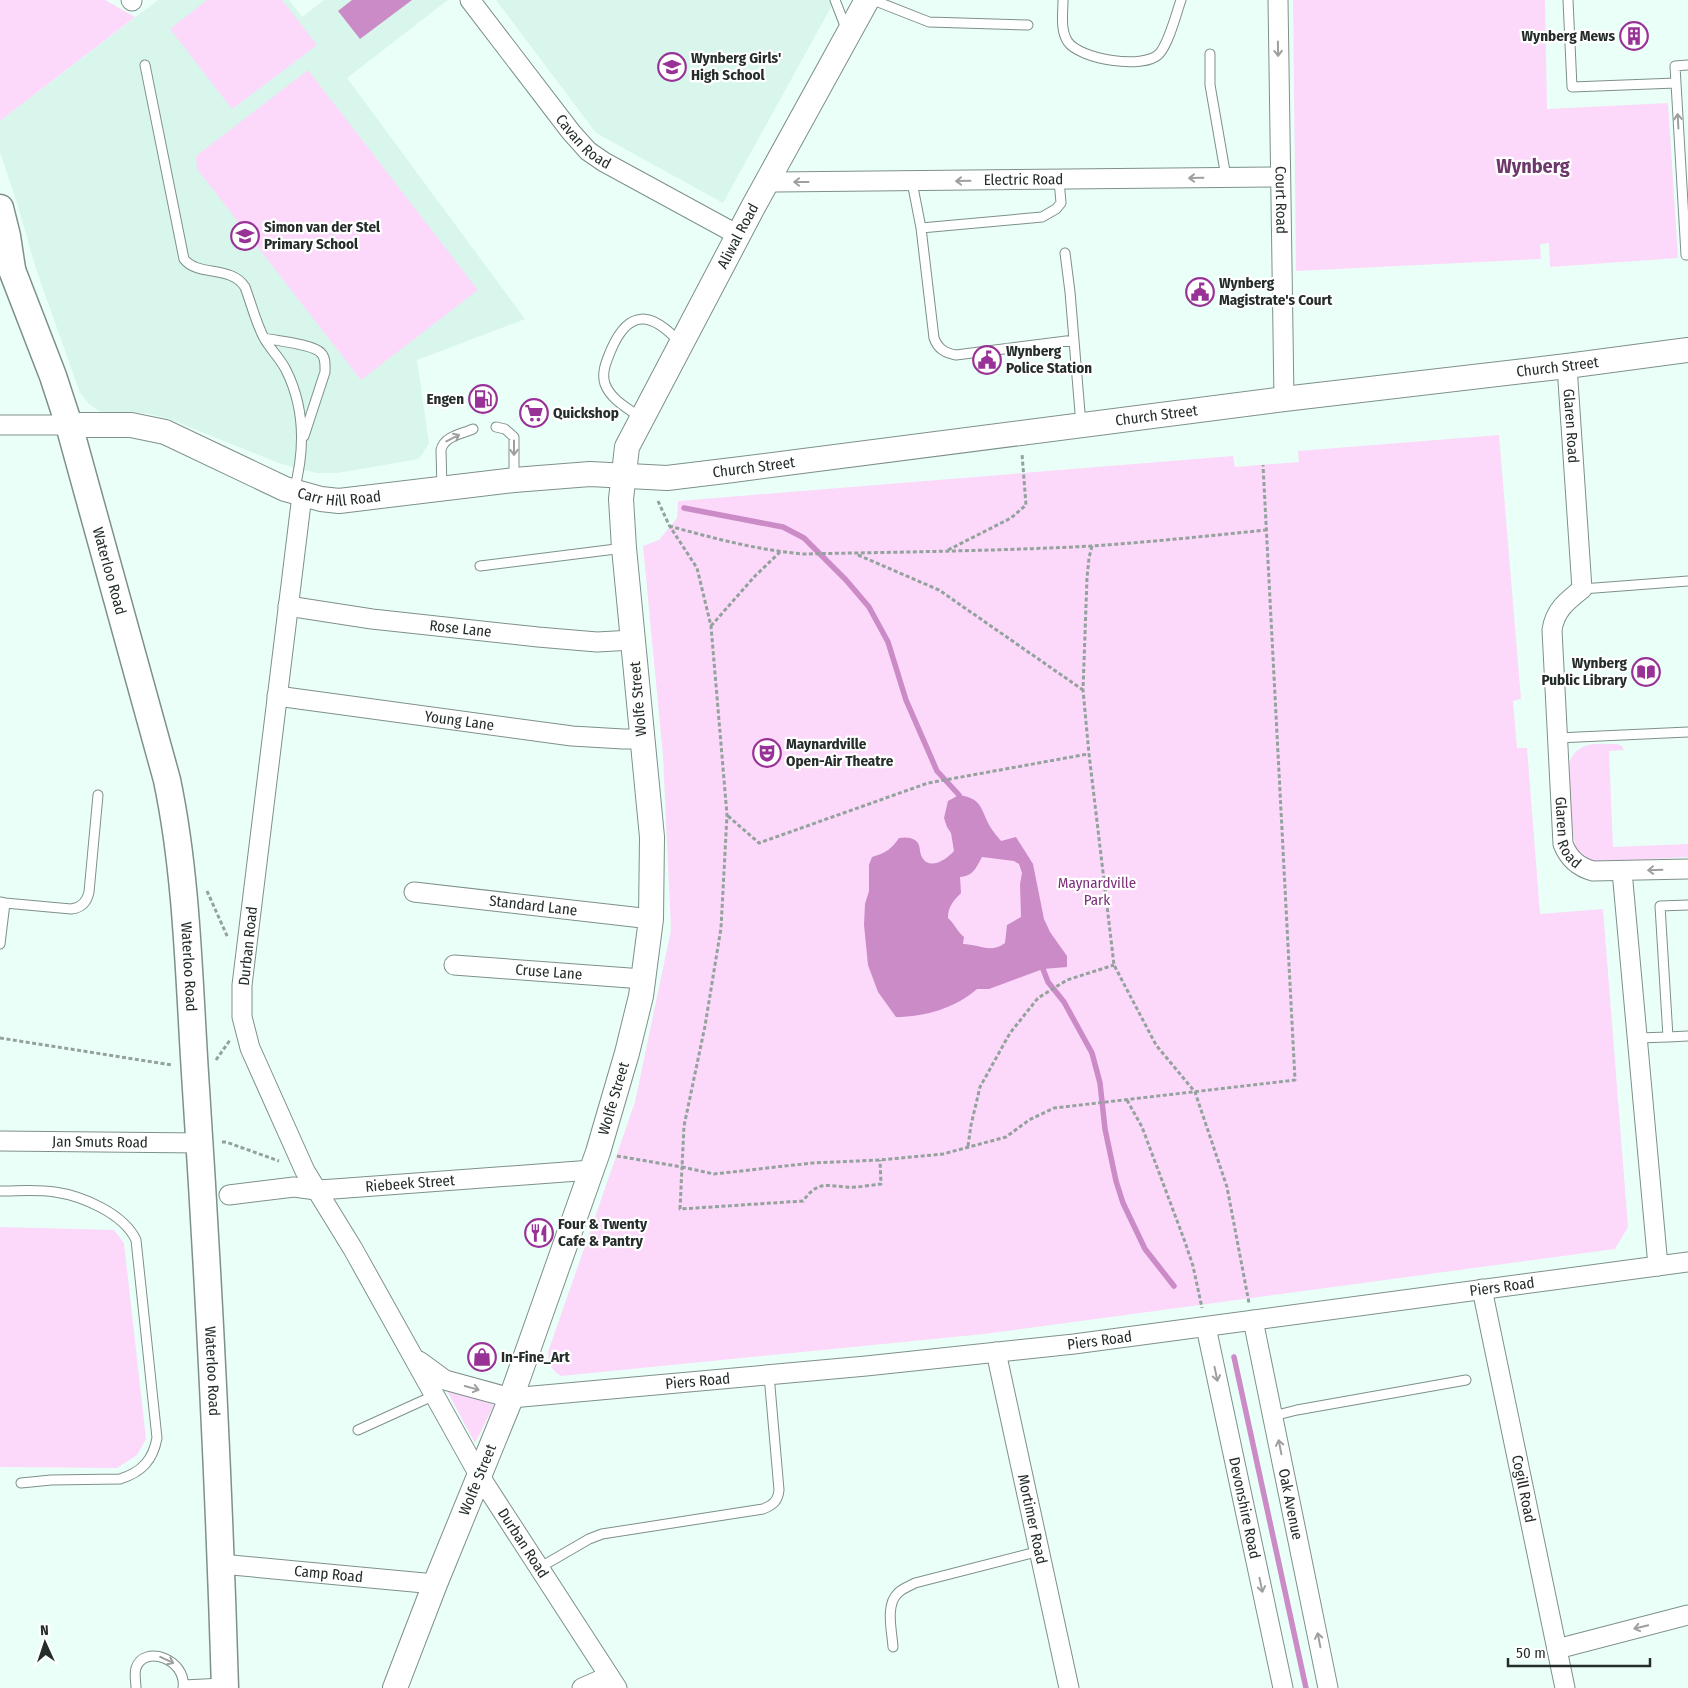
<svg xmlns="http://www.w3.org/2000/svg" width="1688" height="1688" font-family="'Fira Sans Condensed',sans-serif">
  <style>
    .built { fill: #d8f6eb }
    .green { fill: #fcd9fa }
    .water { fill: #ca8bc7; fill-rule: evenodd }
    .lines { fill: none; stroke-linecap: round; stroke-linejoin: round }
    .stream { stroke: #ca8bc7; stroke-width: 5.5 }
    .service-casing { stroke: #7e908a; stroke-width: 11 }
    .minor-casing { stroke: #7e908a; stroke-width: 21 }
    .tertiary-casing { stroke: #7e908a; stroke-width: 26 }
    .secondary-casing { stroke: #7e908a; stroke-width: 29 }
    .path { stroke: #93a29c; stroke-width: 3; stroke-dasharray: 4 2.5; stroke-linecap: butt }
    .service { stroke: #fff; stroke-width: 9 }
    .minor { stroke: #fff; stroke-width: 19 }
    .tertiary { stroke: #fff; stroke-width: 24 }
    .secondary { stroke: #fff; stroke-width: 26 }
    .oneway { stroke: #9da09f }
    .labels { text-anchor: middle; stroke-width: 4.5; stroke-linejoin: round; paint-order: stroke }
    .poi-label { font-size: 15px; font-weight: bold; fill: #252d2a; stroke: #fff; text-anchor: start }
    .street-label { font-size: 15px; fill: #252d2a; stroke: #fff }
    .park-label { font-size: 15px; fill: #7c307a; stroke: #fff }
    .district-label { font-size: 20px; font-weight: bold; fill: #6c396a; stroke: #fff }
  </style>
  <rect width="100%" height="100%" fill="#eafff7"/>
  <path class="built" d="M158,0H289L302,17L324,0H448L347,78L525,319L417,360L429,443L419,459L337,473H317L299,469L276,462L172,420L145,413L112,414L99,411L89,404L80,393L36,269L17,203L0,152V121Z
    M496,0H835L723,203L596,133Z"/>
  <path class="green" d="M0,0H105L135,17L0,121Z
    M207,0H282L317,45L232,109L170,29Z
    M1293,0H1545L1547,109L1668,103L1678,258L1550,267L1549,243L1540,244L1541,259L1296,271Z
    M308,70L478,290L361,380L197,169L196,156Z
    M1499,435L1521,699L1513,701L1517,748H1527L1540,914L1603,909L1628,1227L1615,1249L984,1334L561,1376C551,1370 549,1365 548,1352L635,1102L671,930L663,756L643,546L659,540L677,518L678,501L1233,456L1235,467L1299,462L1298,451Z
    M1617,744L1622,746L1624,750L1609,751L1613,847L1688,844V857L1599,862C1591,860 1583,858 1578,851C1570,840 1568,776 1570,761C1579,740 1598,744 1617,744Z
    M0,1227L114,1230L124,1243L146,1439L137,1455L117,1468L0,1467Z
    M445,1387L494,1405L475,1443Z"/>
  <path class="water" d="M352,0H412L360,39L338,11Z
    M959,795C984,799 980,810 991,828C994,833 998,837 1001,841L1016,837L1033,864L1044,919L1050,932L1067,956V967L1043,969L989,989H977C955,1008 925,1017 896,1017L878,992L868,965L864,925L865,904L869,891V865L872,857C885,853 892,849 899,838C905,837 910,837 915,840C921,845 919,849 921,855C928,872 946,860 954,851L951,833L947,827L944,818L948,801ZM982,857L1014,861L1019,864L1022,873L1020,884L1021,917L1007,925L1005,943C991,954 978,944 963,944L964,937C957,931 954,923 948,918C948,907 953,901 961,893L960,877C973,876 976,868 982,857Z"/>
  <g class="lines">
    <path class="stream" d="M684,508L783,527L804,538L846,580L869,607L888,642L906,700L937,771L959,795
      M1043,969L1048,982L1064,1002L1092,1053L1100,1083L1105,1129L1116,1181L1123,1203L1145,1249L1174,1286
      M1234,1357L1306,1688"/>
    <defs>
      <path id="service" d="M835,0L847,31
        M873,0L929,22L1028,25
        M1063,0C1063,14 1060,30 1068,42C1080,59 1143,70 1159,54C1169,43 1176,14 1181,0
        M1568,0L1572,87L1676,83
        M1210,54V85L1226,177
        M145,65L184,259C198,277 231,265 245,287C251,303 256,323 264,338C270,349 280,358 286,370C305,408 305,450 294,491
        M1688,65L1675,66L1686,255H1688
        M912,182L921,228L934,338C938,349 945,353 956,355L1074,340
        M921,228L1042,217L1056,209L1061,203L1059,180
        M1065,253L1070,292L1081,425
        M264,338C277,341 313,344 321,353C326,358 325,366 325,372L304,436
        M641,418C628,408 611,400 605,384C601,372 607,360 611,350C629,308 652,312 680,343
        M496,427L505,429L514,437V480
        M442,489L441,450C444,436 462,434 473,429
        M480,566L624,548
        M1582,589L1688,581
        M1557,738L1688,732
        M0,902L5,903L0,944
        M5,903L71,909C81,908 87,902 89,892L98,795
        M1688,905L1660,906L1668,1037L1688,1036
        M1638,1038L1668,1037
        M0,1191C18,1191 37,1189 55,1192C83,1196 124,1214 136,1240L157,1438C153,1460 142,1472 120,1479L51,1480L21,1483
        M1273,1416L1297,1410L1466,1380
        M358,1430L435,1395
        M539,1568L589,1539L602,1534L763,1509C773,1505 778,1501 779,1490L769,1375
        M893,1647C892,1631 885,1605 898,1593C903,1588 910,1586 915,1583L1040,1551
        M184,1685L223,1683
        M136,1688C136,1682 134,1674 136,1668C144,1644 187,1659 183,1688"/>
      <g id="minor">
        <path d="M131,0L132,1"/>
        <path id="s1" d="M470,0L571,132L588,151L604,162L738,235"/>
        <path id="s2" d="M1278,0L1284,399"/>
        <path id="s3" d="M768,179L776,182L1280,177"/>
        <path id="s4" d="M1567,366L1582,589C1567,601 1555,610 1552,630L1563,844C1569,859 1578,867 1593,871L1688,869"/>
        <path d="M0,425H69"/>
        <path id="s5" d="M302,495L242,985V1017L250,1048L305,1171L353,1249L479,1475L617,1688"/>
        <path id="s6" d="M288,606L372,619L538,637L597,642L633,640"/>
        <path id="s7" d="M277,696L572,736L623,739H642"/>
        <path d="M1622,871L1658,1266"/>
        <path id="s8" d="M414,892L651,919"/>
        <path id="s9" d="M454,965L643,979"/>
        <path id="s10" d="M0,1141L200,1143"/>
        <path id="s11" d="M229,1195L294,1187L316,1190L334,1189L592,1170"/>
        <path id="s12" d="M1482,1289L1565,1688"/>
        <path id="s13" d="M1253,1320L1328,1688"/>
        <path id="s14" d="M1206,1327L1283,1688"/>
        <path id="s15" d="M996,1352L1069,1688"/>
        <path id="s16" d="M419,1361L445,1380L511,1398L866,1366L1074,1344L1688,1262"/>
        <path id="s17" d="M221,1564L435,1584"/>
        <path d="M1557,1649L1688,1615"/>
        <path d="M582,1688L609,1676"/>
      </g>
      <g id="tertiary">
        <path id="s18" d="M69,425H131L165,432L285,489L321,499L339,501L514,480L590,474L667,478L733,470L1284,399L1567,366L1688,350"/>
        <path id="s19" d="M395,1688L435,1584L511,1398L598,1152L627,1053L641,996L651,919L652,837L624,548L621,499L627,447L752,209L867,0"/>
      </g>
      <g id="secondary">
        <path d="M0,208L7,236L12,269"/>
        <path id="s20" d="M0,250L12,270L53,376L69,425L167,780C188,880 189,987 196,1089C209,1288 219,1488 225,1688"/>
      </g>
    </defs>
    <use href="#service" class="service-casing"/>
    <use href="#minor" class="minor-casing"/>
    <use href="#tertiary" class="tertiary-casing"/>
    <use href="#secondary" class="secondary-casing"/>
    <path class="path" d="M658,501L669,525L697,568L711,626L727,815L721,928L705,1026L684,1126L682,1167L714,1174L812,1163L880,1160L943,1154L1006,1137L1029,1120L1054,1108L1295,1080L1263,465
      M669,526C713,538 757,550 803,554C899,552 996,551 1092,546C1150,542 1208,536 1266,530
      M1092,546L1089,558L1087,578L1083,690L1089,754L1114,965L1156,1045L1195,1092L1227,1187L1249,1303
      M948,550L1011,518L1026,505L1022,454
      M858,555L939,590L1083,690
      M711,626L755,576L780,552
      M728,816L759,843L928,783L1088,754
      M207,891L228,938
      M0,1038L172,1065
      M216,1060L230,1040
      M1127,1100L1142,1127L1185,1242L1193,1266L1202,1308
      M222,1142H226L279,1161
      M968,1146L971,1125L980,1087L1010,1033L1038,998L1067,980L1114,965
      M617,1156L682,1167L680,1209L803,1201C817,1182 824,1185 845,1187C857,1188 870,1185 881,1184L880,1160"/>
    <use href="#service" class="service"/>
    <use href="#minor" class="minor"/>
    <use href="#tertiary" class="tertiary"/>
    <use href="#secondary" class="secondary"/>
  </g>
  <defs><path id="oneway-shaft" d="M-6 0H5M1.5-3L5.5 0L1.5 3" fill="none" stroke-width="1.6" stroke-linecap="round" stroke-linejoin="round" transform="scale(1.25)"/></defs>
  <g class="oneway">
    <use href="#oneway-shaft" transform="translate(1278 49) rotate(89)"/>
    <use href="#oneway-shaft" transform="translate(1678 121) rotate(-93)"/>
    <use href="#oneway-shaft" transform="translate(1196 178) rotate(179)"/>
    <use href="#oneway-shaft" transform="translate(963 181) rotate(179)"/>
    <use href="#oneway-shaft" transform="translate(801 182) rotate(180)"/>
    <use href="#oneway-shaft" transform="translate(453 438) rotate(-27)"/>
    <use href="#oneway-shaft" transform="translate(514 448) rotate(90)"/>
    <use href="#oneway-shaft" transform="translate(1655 870) rotate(178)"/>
    <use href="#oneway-shaft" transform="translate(1216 1374) rotate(78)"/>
    <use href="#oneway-shaft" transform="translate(472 1388) rotate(15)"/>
    <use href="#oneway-shaft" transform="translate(1280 1447) rotate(-101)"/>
    <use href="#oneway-shaft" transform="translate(1261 1585) rotate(78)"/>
    <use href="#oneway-shaft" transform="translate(1641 1627) rotate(166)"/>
    <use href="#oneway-shaft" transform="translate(1319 1640) rotate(-101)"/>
    <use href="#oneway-shaft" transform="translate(167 1660) rotate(25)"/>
  </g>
  <defs>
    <symbol id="building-ring" viewBox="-11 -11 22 22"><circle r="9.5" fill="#fff" stroke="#983297" stroke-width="1.5"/><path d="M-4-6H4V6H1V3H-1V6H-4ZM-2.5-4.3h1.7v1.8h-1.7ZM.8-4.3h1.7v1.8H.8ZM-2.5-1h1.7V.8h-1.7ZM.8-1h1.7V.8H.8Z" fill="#983297"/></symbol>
    <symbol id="school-ring" viewBox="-11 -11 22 22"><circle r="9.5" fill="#fff" stroke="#983297" stroke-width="1.5"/><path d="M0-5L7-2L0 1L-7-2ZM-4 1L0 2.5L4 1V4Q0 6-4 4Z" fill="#983297"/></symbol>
    <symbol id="civic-ring" viewBox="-11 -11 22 22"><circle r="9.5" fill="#fff" stroke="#983297" stroke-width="1.5"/><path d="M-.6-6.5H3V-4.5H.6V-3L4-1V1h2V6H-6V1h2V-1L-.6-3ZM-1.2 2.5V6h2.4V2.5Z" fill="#983297"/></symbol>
    <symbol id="fuel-ring" viewBox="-11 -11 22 22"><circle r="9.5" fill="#fff" stroke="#983297" stroke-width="1.5"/><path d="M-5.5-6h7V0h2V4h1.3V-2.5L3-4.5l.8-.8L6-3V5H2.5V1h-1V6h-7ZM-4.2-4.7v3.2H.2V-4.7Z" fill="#983297"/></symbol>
    <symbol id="supermarket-ring" viewBox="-11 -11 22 22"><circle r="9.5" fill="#fff" stroke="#983297" stroke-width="1.5"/><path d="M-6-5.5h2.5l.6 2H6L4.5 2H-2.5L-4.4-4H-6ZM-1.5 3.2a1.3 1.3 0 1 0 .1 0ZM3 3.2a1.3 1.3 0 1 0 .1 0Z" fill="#983297"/></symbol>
    <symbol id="library-ring" viewBox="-11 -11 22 22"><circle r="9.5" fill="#fff" stroke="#983297" stroke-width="1.5"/><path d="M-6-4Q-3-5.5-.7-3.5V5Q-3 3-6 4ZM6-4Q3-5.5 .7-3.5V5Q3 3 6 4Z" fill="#983297"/></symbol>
    <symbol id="theatre-ring" viewBox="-11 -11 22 22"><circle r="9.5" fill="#fff" stroke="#983297" stroke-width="1.5"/><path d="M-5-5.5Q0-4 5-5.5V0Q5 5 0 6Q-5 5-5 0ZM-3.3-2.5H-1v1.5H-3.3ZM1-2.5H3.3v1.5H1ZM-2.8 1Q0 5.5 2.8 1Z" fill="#983297"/></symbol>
    <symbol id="restaurant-ring" viewBox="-11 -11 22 22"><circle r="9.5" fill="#fff" stroke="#983297" stroke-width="1.5"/><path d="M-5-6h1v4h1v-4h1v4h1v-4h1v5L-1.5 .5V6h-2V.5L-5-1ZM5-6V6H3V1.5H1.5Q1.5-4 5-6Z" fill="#983297"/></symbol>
    <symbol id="shop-ring" viewBox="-11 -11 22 22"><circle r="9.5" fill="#fff" stroke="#983297" stroke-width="1.5"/><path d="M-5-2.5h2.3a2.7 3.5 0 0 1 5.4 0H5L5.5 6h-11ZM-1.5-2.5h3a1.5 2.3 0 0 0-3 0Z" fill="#983297"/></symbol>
  </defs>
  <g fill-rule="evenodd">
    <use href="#building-ring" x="1618" y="20" width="32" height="32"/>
    <use href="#school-ring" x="656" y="51" width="32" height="32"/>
    <use href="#school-ring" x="229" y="220" width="32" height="32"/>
    <use href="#civic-ring" x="1184" y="276" width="32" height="32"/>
    <use href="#civic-ring" x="971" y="344" width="32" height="32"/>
    <use href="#fuel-ring" x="467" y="383" width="32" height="32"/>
    <use href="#supermarket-ring" x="518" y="397" width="32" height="32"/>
    <use href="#library-ring" x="1630" y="656" width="32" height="32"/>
    <use href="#theatre-ring" x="751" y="737" width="32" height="32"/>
    <use href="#restaurant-ring" x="523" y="1217" width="32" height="32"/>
    <use href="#shop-ring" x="466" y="1341" width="32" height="32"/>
  </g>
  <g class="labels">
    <g class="poi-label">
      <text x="1615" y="41" text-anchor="end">Wynberg Mews</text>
      <text x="691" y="63">Wynberg Girls'<tspan x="691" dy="17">High School</tspan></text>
      <text x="264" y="232">Simon van der Stel<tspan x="264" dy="17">Primary School</tspan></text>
      <text x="1219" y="288">Wynberg<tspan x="1219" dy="17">Magistrate's Court</tspan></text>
      <text x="1006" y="356">Wynberg<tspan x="1006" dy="17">Police Station</tspan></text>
      <text x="464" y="404" text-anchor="end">Engen</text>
      <text x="553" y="418">Quickshop</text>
      <text x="1627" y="668" text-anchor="end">Wynberg<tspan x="1627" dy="17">Public Library</tspan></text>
      <text x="786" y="749">Maynardville<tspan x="786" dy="17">Open-Air Theatre</tspan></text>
      <text x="558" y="1229">Four &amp; Twenty<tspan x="558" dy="17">Cafe &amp; Pantry</tspan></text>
      <text x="501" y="1362">In-Fine_Art</text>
    </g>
    <g class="street-label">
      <text dy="5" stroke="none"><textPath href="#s1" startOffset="182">Cavan Road</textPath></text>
      <text dy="5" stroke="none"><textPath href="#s3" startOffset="256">Electric Road</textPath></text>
      <text dy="5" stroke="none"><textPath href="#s2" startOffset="200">Court Road</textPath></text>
      <text dy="5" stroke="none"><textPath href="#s19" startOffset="1525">Aliwal Road</textPath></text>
      <text dy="5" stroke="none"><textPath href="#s18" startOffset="1512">Church Street</textPath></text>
      <text dy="5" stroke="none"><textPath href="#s18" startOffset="1108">Church Street</textPath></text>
      <text dy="5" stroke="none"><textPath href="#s4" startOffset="60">Glaren Road</textPath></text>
      <text dy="5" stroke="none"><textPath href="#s18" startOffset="702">Church Street</textPath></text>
      <text dy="5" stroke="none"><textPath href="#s18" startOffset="285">Carr Hill Road</textPath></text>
      <text dy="5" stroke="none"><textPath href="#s20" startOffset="340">Waterloo Road</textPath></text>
      <text dy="5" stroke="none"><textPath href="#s6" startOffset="174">Rose Lane</textPath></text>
      <text transform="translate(638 699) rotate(-95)" y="5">Wolfe Street</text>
      <text dy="5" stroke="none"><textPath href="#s7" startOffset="184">Young Lane</textPath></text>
      <text dy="5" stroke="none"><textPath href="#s4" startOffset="480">Glaren Road</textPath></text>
      <text dy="5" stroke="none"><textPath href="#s8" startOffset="120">Standard Lane</textPath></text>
      <text transform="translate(248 946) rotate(-84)" y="5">Durban Road</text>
      <text dy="5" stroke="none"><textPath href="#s20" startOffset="745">Waterloo Road</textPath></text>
      <text dy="5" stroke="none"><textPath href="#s9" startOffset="95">Cruse Lane</textPath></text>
      <text dy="5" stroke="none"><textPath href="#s19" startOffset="629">Wolfe Street</textPath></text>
      <text dy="5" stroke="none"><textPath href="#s10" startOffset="100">Jan Smuts Road</textPath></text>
      <text dy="5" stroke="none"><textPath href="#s11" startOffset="182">Riebeek Street</textPath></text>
      <text dy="5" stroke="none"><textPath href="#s16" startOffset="1098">Piers Road</textPath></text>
      <text dy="5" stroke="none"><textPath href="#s16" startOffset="692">Piers Road</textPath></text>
      <text dy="5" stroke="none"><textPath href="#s20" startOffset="1150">Waterloo Road</textPath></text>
      <text dy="5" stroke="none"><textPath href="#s16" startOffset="288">Piers Road</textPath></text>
      <text dy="5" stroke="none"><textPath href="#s19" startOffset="224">Wolfe Street</textPath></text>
      <text dy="5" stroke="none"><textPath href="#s12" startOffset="204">Cogill Road</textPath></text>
      <text dy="5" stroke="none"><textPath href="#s13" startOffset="188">Oak Avenue</textPath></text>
      <text dy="5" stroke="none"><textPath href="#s14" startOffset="185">Devonshire Road</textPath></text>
      <text dy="5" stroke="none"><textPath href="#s15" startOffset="171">Mortimer Road</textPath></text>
      <text dy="5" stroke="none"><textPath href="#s5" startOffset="1124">Durban Road</textPath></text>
      <text dy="5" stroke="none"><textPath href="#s17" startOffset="108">Camp Road</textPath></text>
    </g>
    <g class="park-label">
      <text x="1097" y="888">Maynardville<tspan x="1097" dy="17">Park</tspan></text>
    </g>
    <g class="district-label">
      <text x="1533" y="173">Wynberg</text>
    </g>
  </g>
  <g transform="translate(45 1643) rotate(357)" stroke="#ffffff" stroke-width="4" paint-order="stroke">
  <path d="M0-4L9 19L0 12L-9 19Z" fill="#252d2a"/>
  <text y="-8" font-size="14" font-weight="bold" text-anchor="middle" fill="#252d2a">N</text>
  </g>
  <path d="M1508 1658v8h142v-8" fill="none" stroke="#252d2a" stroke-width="2.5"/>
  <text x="1516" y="1658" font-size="15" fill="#252d2a" stroke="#ffffff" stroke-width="4" paint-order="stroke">50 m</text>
</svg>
